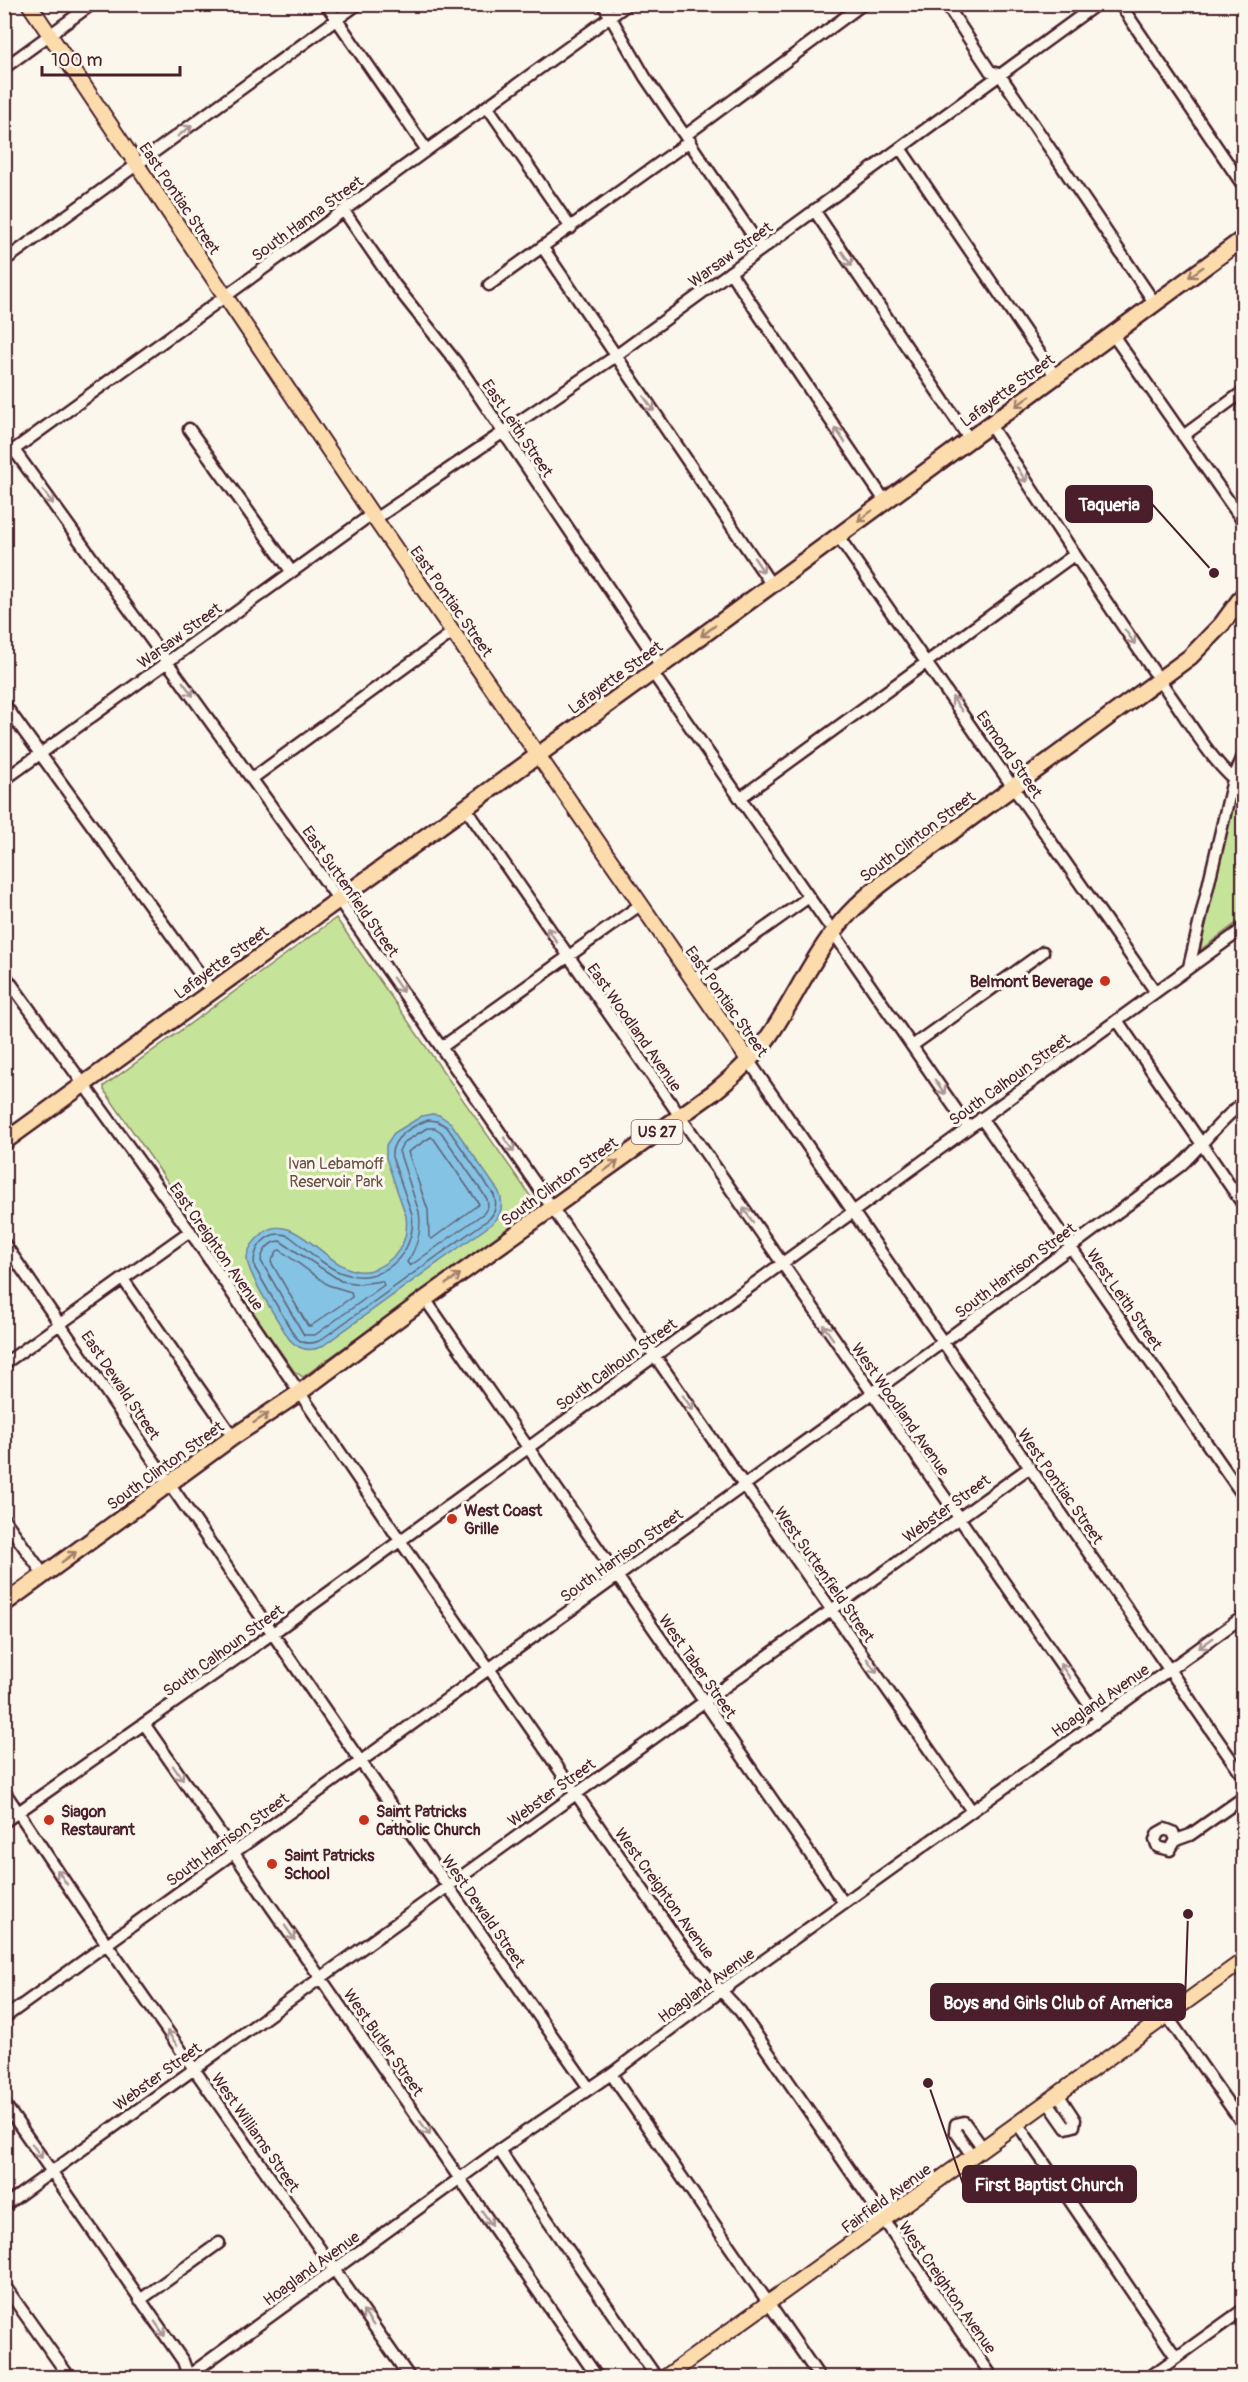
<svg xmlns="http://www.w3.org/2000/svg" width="1248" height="2382" font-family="Pangolin,sans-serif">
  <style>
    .green { fill: #c6e39a; stroke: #888162; stroke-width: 1.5 }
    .water { fill: #84c3e4; stroke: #6d819a; stroke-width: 1.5 }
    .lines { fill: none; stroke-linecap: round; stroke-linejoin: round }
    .shore { stroke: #616175; stroke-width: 1.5 }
    .minor-casing { stroke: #4a1f2b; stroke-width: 15 }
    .major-casing { stroke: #4a1f2b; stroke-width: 18 }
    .highway-casing { stroke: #4a1f2b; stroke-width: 20 }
    .minor { stroke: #fbf7ec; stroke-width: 10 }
    .major { stroke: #fcdcac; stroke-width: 14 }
    .highway { stroke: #fcdcac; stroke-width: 15 }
    .oneway { stroke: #ab9695 }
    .oneway2 { stroke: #a37e6c }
    .poi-dot { fill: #c8321e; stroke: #fbf7ec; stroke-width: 2 }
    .labels { text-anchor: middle; stroke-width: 6; stroke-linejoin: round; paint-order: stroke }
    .shield { fill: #fbf7ec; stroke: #7f6065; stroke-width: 1.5 }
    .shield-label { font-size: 15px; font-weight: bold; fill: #4a1f2b }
    .street-label { font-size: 16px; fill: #4a1f2b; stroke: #fbf7ec }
    .poi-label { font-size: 16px; font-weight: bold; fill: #4a1f2b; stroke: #fbf7ec; text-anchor: start }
    .park-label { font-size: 16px; fill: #695047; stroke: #fbf7ec }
    .leader { fill: none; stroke: #4a1f2b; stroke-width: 2 }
    .callout-dot { fill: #4a1f2b; stroke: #fbf7ec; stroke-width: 2 }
    .callout { fill: #4a1f2b; stroke: #4a1f2b; stroke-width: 2 }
    .callout-label { font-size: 18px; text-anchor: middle; font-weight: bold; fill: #fff }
  </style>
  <rect width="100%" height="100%" fill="#fbf7ec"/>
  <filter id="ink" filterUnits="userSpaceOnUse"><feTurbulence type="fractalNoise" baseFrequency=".0167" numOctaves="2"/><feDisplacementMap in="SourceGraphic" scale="12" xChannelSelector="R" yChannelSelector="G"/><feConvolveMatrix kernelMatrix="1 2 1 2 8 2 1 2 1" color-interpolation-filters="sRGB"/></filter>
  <g filter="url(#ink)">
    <path class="green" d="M1240,794L1243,795V918L1199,951L1195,950L1193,946L1235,798Z
      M336,918L538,1207L303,1377L294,1371L202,1240L206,1237L104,1090V1086Z"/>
    <path class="water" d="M432,1114L439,1115L451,1123L499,1192C504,1204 502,1214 493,1223L321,1347C309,1352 298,1349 289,1339C280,1323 246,1273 247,1257C248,1248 256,1239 262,1234C269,1227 279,1226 288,1229C324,1242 349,1296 392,1258C404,1247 408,1232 406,1216L386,1158V1145L394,1133L422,1116Z"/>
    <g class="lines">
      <path class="shore" d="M428,1120L437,1121L447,1127L494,1195C497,1204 496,1212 489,1219L319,1341C309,1345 300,1343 294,1335L255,1268C250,1249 269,1227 289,1236C304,1247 325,1267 342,1273C381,1287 417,1254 412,1214L392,1157C390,1138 412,1126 428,1120Z
        M427,1128H435L441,1132L487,1199L488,1206L484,1213L410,1266L407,1262C418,1246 422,1231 419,1212L399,1151L403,1143Z
        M431,1137L434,1139L479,1204L432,1239L429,1237L428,1210L408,1152Z
        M280,1241L341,1281L360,1284L382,1281L384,1285L315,1335H304L261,1261C262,1251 270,1241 280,1241Z
        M280,1250L328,1285L351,1292L352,1297L311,1326H308L271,1262L277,1251Z"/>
      <defs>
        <path id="minor" d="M326,4L426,149
          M603,4L645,77L762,249
          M946,4L990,71L1000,75L1154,302
          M1120,4L1244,187
          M4,68L92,4
          M487,106L571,228
          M686,135L863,4
          M900,148L1056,377
          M814,210L970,440
          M344,211L395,285L456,362L661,666
          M543,248L771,584
          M4,261L358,4
          M730,272L885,501
          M489,285L690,141
          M1113,335L1244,523
          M990,425C1049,516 1108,606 1170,695C1191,724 1214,767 1244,787
          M189,429L291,571
          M1183,436L1244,391
          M14,450L339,900L738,1476L972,1811
          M4,457L628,4
          M375,519L610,360L1097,4
          M838,536L1155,991
          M652,672L827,923
          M4,704L212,991
          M253,778L453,632
          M4,780L372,514
          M740,798L1074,555
          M465,807L1099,1719
          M833,932L968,1127
          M1189,967L1233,780L1244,754
          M4,974L196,1240L399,1539L679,1942L699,1967L740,2011L993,2378
          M692,980L809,897
          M1117,1020L1244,1206
          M912,1046L1043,952
          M442,1047L640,905
          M749,1061L1244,1778
          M981,1118L1244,1497
          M4,1243L354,1752L589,2088
          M123,1279L233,1437
          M425,1299L844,1903
          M4,1364L190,1231
          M4,1519L44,1575
          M145,1725L598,2378
          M4,1791L106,1943L410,2378
          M4,1822L273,1633L1244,928
          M1176,1840L1173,1832L1165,1829L1158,1833L1155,1840L1158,1847L1170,1850L1176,1840L1190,1835L1244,1797
          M1167,2016L1244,2126
          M4,2018L943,1342L1180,1166C1202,1146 1219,1120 1244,1102
          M611,2074L820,2378
          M1047,2101L1066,2128L1074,2126L1075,2120L1058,2094
          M4,2103L183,2361L189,2378
          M1017,2123L1176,2357
          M499,2150L657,2378
          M972,2156L955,2131L956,2124L964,2122L983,2148
          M4,2206L1030,1467
          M4,2285L70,2378
          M140,2300L219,2243
          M185,2378L499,2150L611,2074L721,1991L1244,1616
          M1148,2378L1244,2309"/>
        <path id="major" d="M29,4L375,519L749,1061
          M664,2378L1244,1960"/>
        <path id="highway" d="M4,1142L661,666L1244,238
          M4,1604L233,1437L299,1393L425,1299L714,1092C735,1075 754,1058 769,1036C792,1003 808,966 832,934C847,913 867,895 888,879L1190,657L1222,624L1244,594"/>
      </defs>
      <use href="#minor" class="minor-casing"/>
      <use href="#major" class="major-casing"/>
      <use href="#highway" class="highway-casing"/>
      <use href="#minor" class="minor"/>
      <use href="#major" class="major"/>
      <use href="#highway" class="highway"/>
    </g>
    <defs><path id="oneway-shaft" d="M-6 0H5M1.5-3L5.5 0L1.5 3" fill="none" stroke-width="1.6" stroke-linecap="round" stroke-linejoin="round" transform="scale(1.5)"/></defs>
    <g class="oneway">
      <use href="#oneway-shaft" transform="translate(185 131) rotate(-36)"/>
      <use href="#oneway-shaft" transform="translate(847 259) rotate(56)"/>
      <use href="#oneway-shaft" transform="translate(649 404) rotate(56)"/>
      <use href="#oneway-shaft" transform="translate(840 435) rotate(-124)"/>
      <use href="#oneway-shaft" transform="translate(1022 475) rotate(57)"/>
      <use href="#oneway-shaft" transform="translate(48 497) rotate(54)"/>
      <use href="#oneway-shaft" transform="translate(759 565) rotate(56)"/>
      <use href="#oneway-shaft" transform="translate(1130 637) rotate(55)"/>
      <use href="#oneway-shaft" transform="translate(188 689) rotate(54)"/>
      <use href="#oneway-shaft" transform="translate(957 704) rotate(-125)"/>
      <use href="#oneway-shaft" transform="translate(552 935) rotate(-124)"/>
      <use href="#oneway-shaft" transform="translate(398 985) rotate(55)"/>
      <use href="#oneway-shaft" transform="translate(940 1087) rotate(55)"/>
      <use href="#oneway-shaft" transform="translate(509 1145) rotate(56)"/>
      <use href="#oneway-shaft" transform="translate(748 1215) rotate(-124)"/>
      <use href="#oneway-shaft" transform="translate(828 1332) rotate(-125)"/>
      <use href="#oneway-shaft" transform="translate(688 1403) rotate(55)"/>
      <use href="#oneway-shaft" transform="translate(1206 1643) rotate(144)"/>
      <use href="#oneway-shaft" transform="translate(872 1666) rotate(55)"/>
      <use href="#oneway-shaft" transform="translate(1065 1671) rotate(-125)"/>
      <use href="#oneway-shaft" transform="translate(178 1773) rotate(55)"/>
      <use href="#oneway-shaft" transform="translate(62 1877) rotate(-124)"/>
      <use href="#oneway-shaft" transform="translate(290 1933) rotate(55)"/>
      <use href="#oneway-shaft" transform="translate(172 2038) rotate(-125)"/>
      <use href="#oneway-shaft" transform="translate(425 2128) rotate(55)"/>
      <use href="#oneway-shaft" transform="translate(37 2151) rotate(55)"/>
      <use href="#oneway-shaft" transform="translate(487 2218) rotate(55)"/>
      <use href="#oneway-shaft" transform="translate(368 2318) rotate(-127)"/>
      <use href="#oneway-shaft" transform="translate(160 2329) rotate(55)"/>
    </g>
    <g class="oneway2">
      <use href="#oneway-shaft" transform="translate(1196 272) rotate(144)"/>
      <use href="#oneway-shaft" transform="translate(1023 401) rotate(144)"/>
      <use href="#oneway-shaft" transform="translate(865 516) rotate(143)"/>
      <use href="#oneway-shaft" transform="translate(708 631) rotate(143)"/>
      <use href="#oneway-shaft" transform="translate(611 1166) rotate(-36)"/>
      <use href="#oneway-shaft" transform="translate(453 1279) rotate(-35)"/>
      <use href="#oneway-shaft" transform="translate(261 1418) rotate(-33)"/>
      <use href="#oneway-shaft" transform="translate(69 1557) rotate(-36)"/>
    </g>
  </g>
  <g class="poi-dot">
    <circle cx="1105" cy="981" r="6"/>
    <circle cx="452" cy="1519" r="6"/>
    <circle cx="49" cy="1820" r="6"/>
    <circle cx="364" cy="1820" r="6"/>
    <circle cx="272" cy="1864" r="6"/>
  </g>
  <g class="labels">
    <rect class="shield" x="631.5" y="1120" width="51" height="24" rx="4.5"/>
    <g class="shield-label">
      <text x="657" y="1137">US 27</text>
    </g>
    <g class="street-label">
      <text transform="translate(180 198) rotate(56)" y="6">East Pontiac Street</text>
      <text transform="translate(307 218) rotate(-36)" y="6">South Hanna Street</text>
      <text transform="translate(730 254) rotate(-36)" y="6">Warsaw Street</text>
      <text transform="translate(1007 390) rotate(-36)" y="6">Lafayette Street</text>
      <text transform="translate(518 428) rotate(56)" y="6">East Leith Street</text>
      <text transform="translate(452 601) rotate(55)" y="6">East Pontiac Street</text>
      <text transform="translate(179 635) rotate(-36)" y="6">Warsaw Street</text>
      <text transform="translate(615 677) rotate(-36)" y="6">Lafayette Street</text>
      <text transform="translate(1010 754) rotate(55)" y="6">Esmond Street</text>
      <text transform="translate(917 836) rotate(-37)" y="6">South Clinton Street</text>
      <text transform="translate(351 891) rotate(55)" y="6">East Suttenfield Street</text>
      <text transform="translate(221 962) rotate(-36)" y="6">Lafayette Street</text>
      <text transform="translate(727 1001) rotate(55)" y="6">East Pontiac Street</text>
      <text transform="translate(635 1027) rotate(55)" y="6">East Woodland Avenue</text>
      <text transform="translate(1009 1079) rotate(-36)" y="6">South Calhoun Street</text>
      <text transform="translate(559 1181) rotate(-36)" y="6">South Clinton Street</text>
      <text transform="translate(217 1246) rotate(55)" y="6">East Creighton Avenue</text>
      <text transform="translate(1015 1270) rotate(-37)" y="6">South Harrison Street</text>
      <text transform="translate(1125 1299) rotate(55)" y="6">West Leith Street</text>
      <text transform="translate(616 1364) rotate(-36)" y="6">South Calhoun Street</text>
      <text transform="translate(121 1385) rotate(56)" y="6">East Dewald Street</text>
      <text transform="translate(901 1409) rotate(55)" y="6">West Woodland Avenue</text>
      <text transform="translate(165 1465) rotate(-36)" y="6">South Clinton Street</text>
      <text transform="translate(1061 1486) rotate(55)" y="6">West Pontiac Street</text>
      <text transform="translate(946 1508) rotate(-36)" y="6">Webster Street</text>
      <text transform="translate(621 1555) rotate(-36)" y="6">South Harrison Street</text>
      <text transform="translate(825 1574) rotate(55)" y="6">West Suttenfield Street</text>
      <text transform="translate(223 1650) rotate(-36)" y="6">South Calhoun Street</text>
      <text transform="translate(698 1666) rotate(55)" y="6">West Taber Street</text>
      <text transform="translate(1100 1700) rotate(-35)" y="6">Hoagland Avenue</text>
      <text transform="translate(551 1792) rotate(-36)" y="6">Webster Street</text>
      <text transform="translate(227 1839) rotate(-36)" y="6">South Harrison Street</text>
      <text transform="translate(665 1893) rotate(54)" y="6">West Creighton Avenue</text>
      <text transform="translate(484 1911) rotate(55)" y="6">West Dewald Street</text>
      <text transform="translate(706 1985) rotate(-36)" y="6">Hoagland Avenue</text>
      <text transform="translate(384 2042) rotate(55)" y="6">West Butler Street</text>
      <text transform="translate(157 2076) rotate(-36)" y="6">Webster Street</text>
      <text transform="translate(256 2132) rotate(55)" y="6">West Williams Street</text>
      <text transform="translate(886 2198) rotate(-36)" y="6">Fairfield Avenue</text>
      <text transform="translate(311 2268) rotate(-36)" y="6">Hoagland Avenue</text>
      <text transform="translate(948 2287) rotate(55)" y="6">West Creighton Avenue</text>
    </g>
    <g class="poi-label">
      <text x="1093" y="987" text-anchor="end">Belmont Beverage</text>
      <text x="464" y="1516">West Coast<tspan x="464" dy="18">Grille</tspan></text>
      <text x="61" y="1817">Siagon<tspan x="61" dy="18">Restaurant</tspan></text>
      <text x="376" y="1817">Saint Patricks<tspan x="376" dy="18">Catholic Church</tspan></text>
      <text x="284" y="1861">Saint Patricks<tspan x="284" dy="18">School</tspan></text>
    </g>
    <g class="park-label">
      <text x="336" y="1169">Ivan Lebamoff<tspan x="336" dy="18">Reservoir Park</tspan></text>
    </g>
  </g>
  <path class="leader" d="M1214 573L1152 504M1188 1914L1185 2002M928 2083L963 2184"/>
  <g class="callout-dot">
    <circle cx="1214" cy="573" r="6"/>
    <circle cx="1188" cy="1914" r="6"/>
    <circle cx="928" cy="2083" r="6"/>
  </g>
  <g class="callout">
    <rect x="1066" y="486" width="86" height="36" rx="6"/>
    <rect x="931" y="1984" width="254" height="36" rx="6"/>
    <rect x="963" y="2166" width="173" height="36" rx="6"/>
  </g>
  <g class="callout-label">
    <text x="1109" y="511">Taqueria</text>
    <text x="1058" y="2009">Boys and Girls Club of America</text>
    <text x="1049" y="2191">First Baptist Church</text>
  </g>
  <rect width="1248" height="2382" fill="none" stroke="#fbf7ec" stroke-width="24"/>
  <rect x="12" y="12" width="1224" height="2358" fill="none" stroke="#4a1f2b" stroke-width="2" filter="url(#ink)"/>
  <path d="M42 66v9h138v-9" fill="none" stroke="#4a1f2b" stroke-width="3"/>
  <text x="51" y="66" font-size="18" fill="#4a1f2b" stroke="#fbf7ec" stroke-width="4.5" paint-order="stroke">100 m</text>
</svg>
